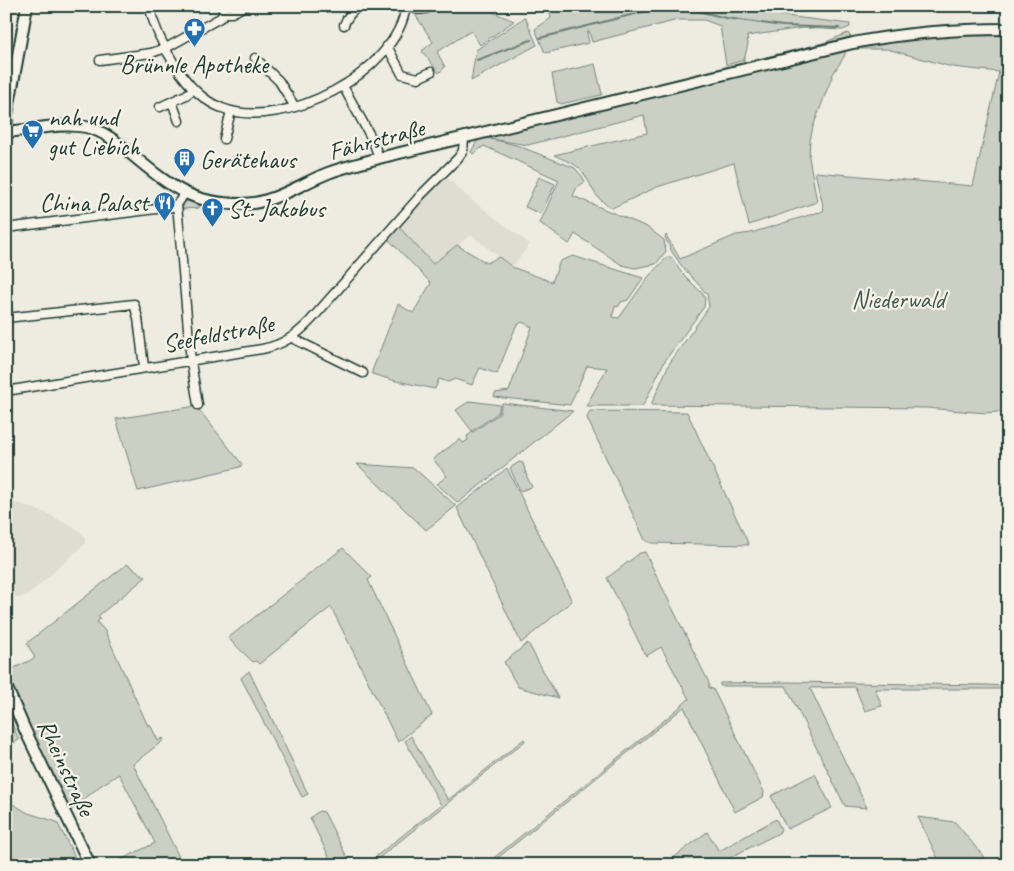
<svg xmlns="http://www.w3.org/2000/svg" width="1014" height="871" font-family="Caveat,sans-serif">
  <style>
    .built { fill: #ddddd2 }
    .green { fill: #cccfc4; stroke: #76867c }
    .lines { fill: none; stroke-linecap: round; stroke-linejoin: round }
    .stream { stroke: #6c7e74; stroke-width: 2 }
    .minor-casing { stroke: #1f3d34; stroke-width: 11 }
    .secondary-casing { stroke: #1f3d34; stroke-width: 14 }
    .minor { stroke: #f7f3e8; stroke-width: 8 }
    .secondary { stroke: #f7f3e8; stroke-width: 10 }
    .labels { text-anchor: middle; stroke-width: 4.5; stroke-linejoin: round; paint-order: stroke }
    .poi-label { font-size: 25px; fill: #1f3d34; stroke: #f7f3e8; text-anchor: start }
    .street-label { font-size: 25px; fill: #1f3d34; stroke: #f7f3e8 }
    .park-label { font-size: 25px; fill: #425a51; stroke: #f7f3e8 }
  </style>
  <rect width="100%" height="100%" fill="#eeece1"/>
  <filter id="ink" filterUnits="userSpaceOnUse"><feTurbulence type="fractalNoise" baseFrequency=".02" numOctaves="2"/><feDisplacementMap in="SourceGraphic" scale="10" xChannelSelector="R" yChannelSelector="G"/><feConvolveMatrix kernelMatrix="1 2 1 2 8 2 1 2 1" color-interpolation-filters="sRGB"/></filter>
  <g filter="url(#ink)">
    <path class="built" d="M446,177L470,199L530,244L512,267L471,235L433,264L398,226Z
      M6,499L46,513L80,531L85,537V544L29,594L20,598L6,595Z"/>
    <path class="green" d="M442,6H486L490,11L514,21L480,45L471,31L437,52L445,67L439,73L422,51L433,42L416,16L421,13H430Z
      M548,6H736L786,16L850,24V27L843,30L803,28L747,36L748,44L744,60L726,65L720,26L704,20H678L592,42L589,31L587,32L589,43L545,53L535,29L551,18Z
      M525,17L537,45L471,81L476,50Z
      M848,33L851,38L849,40L467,132L469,130L823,43Z
      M1008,33V411L986,413L926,408L651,405L669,364L709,307L707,294L681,265L672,252L665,237L666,235L680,259L736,235L751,233L819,212V213L824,210L815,172L973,186L999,72L952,67L887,49H855L860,46L916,35Z
      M842,49L845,52V55L833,74L813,127L810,140L809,157L817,202L749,225L734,163L657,187L612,208C590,195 595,188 582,171C576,163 563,160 554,155L647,133L644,115L528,145L491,139L490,135Z
      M595,64L602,94L601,95L561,104L557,102L552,74Z
      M483,137L516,145L575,168L582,176L585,182L577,187L573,196L647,227L664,240L666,251L656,264L635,268L622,265L575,234L569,244L540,223L559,180L484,146L473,154L471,152L478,139Z
      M539,177L555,184L541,214L525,207Z
      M188,200L200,203L199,208L182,209L184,203Z
      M398,226L433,264L457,245L487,263L499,257L512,267L552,282L560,261L573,256L643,278L628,300L621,302L619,306L615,307L612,317L619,318L649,276L667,257H671L681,272L702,293L705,298L704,307L664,362L644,404L642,406H586L607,368L587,366L570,405L494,397L495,393L509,391L532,327L522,322L516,326L497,374L480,368L472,385L455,379L448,382L439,379L435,389L392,380L372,374V371L398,304L413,313L431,283L388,239Z
      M470,401L500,405L498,413L472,431L456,410Z
      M502,403L573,411L458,503L437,484L447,476L433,459L460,439L463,443L468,440L467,436L499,414Z
      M196,406L242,464L240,467L138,491L116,419Z
      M590,411L687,412L749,545L651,543L645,540L587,418Z
      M519,462L523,463L527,477L532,487L520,491L510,468Z
      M357,464L414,468L456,506L426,530Z
      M507,468L572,601L521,643L457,508Z
      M343,548L372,577L368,580L432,715L398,742L331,607L259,664L256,661L253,662L228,638Z
      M645,552L709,683V688L713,689L764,792L763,797L735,812L684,707L489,865H485L667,718L689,699L661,647L646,656L607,578L640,553Z
      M127,564L146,577L98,616L100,619L97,622L105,631L148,726L150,724L158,741L163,738L164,740L133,764L183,865H110L155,843L119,774L100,786L68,813L32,738L6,676V672L35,658L27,643Z
      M528,643L558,698L518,687L504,662Z
      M249,671L308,794L302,797L241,678Z
      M787,682L986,685L1008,686V689H875L882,706L865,711L855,687L810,688L867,808L845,806L786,686H720V683Z
      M6,710L19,740L6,747Z
      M411,736L448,800L524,739L525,741L370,865H365L441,805L405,741Z
      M815,774L832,808L787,829L771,796Z
      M6,800L28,813L57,822L75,857L68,865H6Z
      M319,811L324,812L351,865H333L310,818Z
      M918,817L955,822L983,856L988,865H941Z
      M776,819L781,829L779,833L733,856L721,865H664L707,832L719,851Z"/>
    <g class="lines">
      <path class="stream" d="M678,6L726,18L783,26L839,28
        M540,38L666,6
        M477,60L531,40"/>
      <defs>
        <path id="minor" d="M149,6C158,42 186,95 222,108C283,132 397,73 406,6
          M403,6C415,9 423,12 434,6
          M224,13H232L245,6
          M344,25C347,16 352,11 359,6
          M387,46L402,74L418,78L431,72
          M255,58L279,81L295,107
          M100,60L151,53L166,48L220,18L223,15V6
          M343,86L373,141L379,158
          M172,102L179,121
          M160,107L186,95L194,89
          M224,139L231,111
          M177,204L191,362L198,405
          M6,228L172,207L179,202L184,194
          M6,318L134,304L138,318L144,367
          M292,338L363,373
          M6,391L262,349C283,345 297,335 311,320L421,195L458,158L463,151L464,138"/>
        <path id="secondary" d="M6,132C31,130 61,122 86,127C104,131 118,143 131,154C170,186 190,204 242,204C273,204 300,184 328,173C344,167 362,163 379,158L853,43C904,33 955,29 1008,29
          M7,132V115L27,6
          M6,686L25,730L90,865"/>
      </defs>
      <use href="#minor" class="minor-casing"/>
      <use href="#secondary" class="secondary-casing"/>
      <use href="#minor" class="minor"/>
      <use href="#secondary" class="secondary"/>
    </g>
  </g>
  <defs>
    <symbol id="pharmacy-pin" viewBox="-11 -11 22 30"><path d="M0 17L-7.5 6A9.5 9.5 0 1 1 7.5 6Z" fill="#1f6fb2" stroke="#f7f3e8"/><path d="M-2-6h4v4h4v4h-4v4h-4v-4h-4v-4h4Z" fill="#fff"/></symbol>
    <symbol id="supermarket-pin" viewBox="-11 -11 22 30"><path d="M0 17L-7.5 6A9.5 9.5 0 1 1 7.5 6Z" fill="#1f6fb2" stroke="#f7f3e8"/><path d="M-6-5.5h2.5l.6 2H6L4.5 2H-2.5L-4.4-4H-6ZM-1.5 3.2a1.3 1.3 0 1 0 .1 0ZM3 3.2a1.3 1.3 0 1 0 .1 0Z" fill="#fff"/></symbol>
    <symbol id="building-pin" viewBox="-11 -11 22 30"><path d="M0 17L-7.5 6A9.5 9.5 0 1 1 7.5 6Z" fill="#1f6fb2" stroke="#f7f3e8"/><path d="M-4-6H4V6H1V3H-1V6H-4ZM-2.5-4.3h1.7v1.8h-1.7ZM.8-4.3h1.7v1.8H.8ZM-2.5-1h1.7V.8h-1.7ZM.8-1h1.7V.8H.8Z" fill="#fff"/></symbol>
    <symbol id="restaurant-pin" viewBox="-11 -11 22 30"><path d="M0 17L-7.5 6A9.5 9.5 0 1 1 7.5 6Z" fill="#1f6fb2" stroke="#f7f3e8"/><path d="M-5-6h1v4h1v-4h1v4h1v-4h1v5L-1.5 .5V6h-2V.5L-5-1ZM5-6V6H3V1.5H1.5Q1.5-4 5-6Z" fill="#fff"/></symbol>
    <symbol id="church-pin" viewBox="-11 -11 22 30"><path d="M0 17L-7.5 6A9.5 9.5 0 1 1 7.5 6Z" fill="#1f6fb2" stroke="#f7f3e8"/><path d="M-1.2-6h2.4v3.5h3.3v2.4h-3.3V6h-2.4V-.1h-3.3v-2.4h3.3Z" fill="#fff"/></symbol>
  </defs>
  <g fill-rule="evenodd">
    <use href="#pharmacy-pin" x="182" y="16" width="25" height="34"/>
    <use href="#supermarket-pin" x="20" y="118" width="25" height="34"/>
    <use href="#building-pin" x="172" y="146" width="25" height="34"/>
    <use href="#restaurant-pin" x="152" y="190" width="25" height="34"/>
    <use href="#church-pin" x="200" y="196" width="25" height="34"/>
  </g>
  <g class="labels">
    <g class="poi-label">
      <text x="194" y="73" text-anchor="middle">Brünnle Apotheke</text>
      <text x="48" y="126">nah und<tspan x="48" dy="29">gut Liebich</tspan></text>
      <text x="200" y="168">Gerätehaus</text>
      <text x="148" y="211" text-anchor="end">China Palast</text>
      <text x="228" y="217">St. Jakobus</text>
    </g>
    <g class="street-label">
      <text transform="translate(376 139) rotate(-15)" y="9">Fährstraße</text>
      <text transform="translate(218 333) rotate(-11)" y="9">Seefeldstraße</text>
      <text transform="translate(67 767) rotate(65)" y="9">Rheinstraße</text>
    </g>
    <g class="park-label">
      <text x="898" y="308">Niederwald</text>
    </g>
  </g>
  <rect width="1014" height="871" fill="none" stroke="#f7f3e8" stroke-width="25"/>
  <rect x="12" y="12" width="989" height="846" fill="none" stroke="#1f3d34" stroke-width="2" filter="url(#ink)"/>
</svg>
